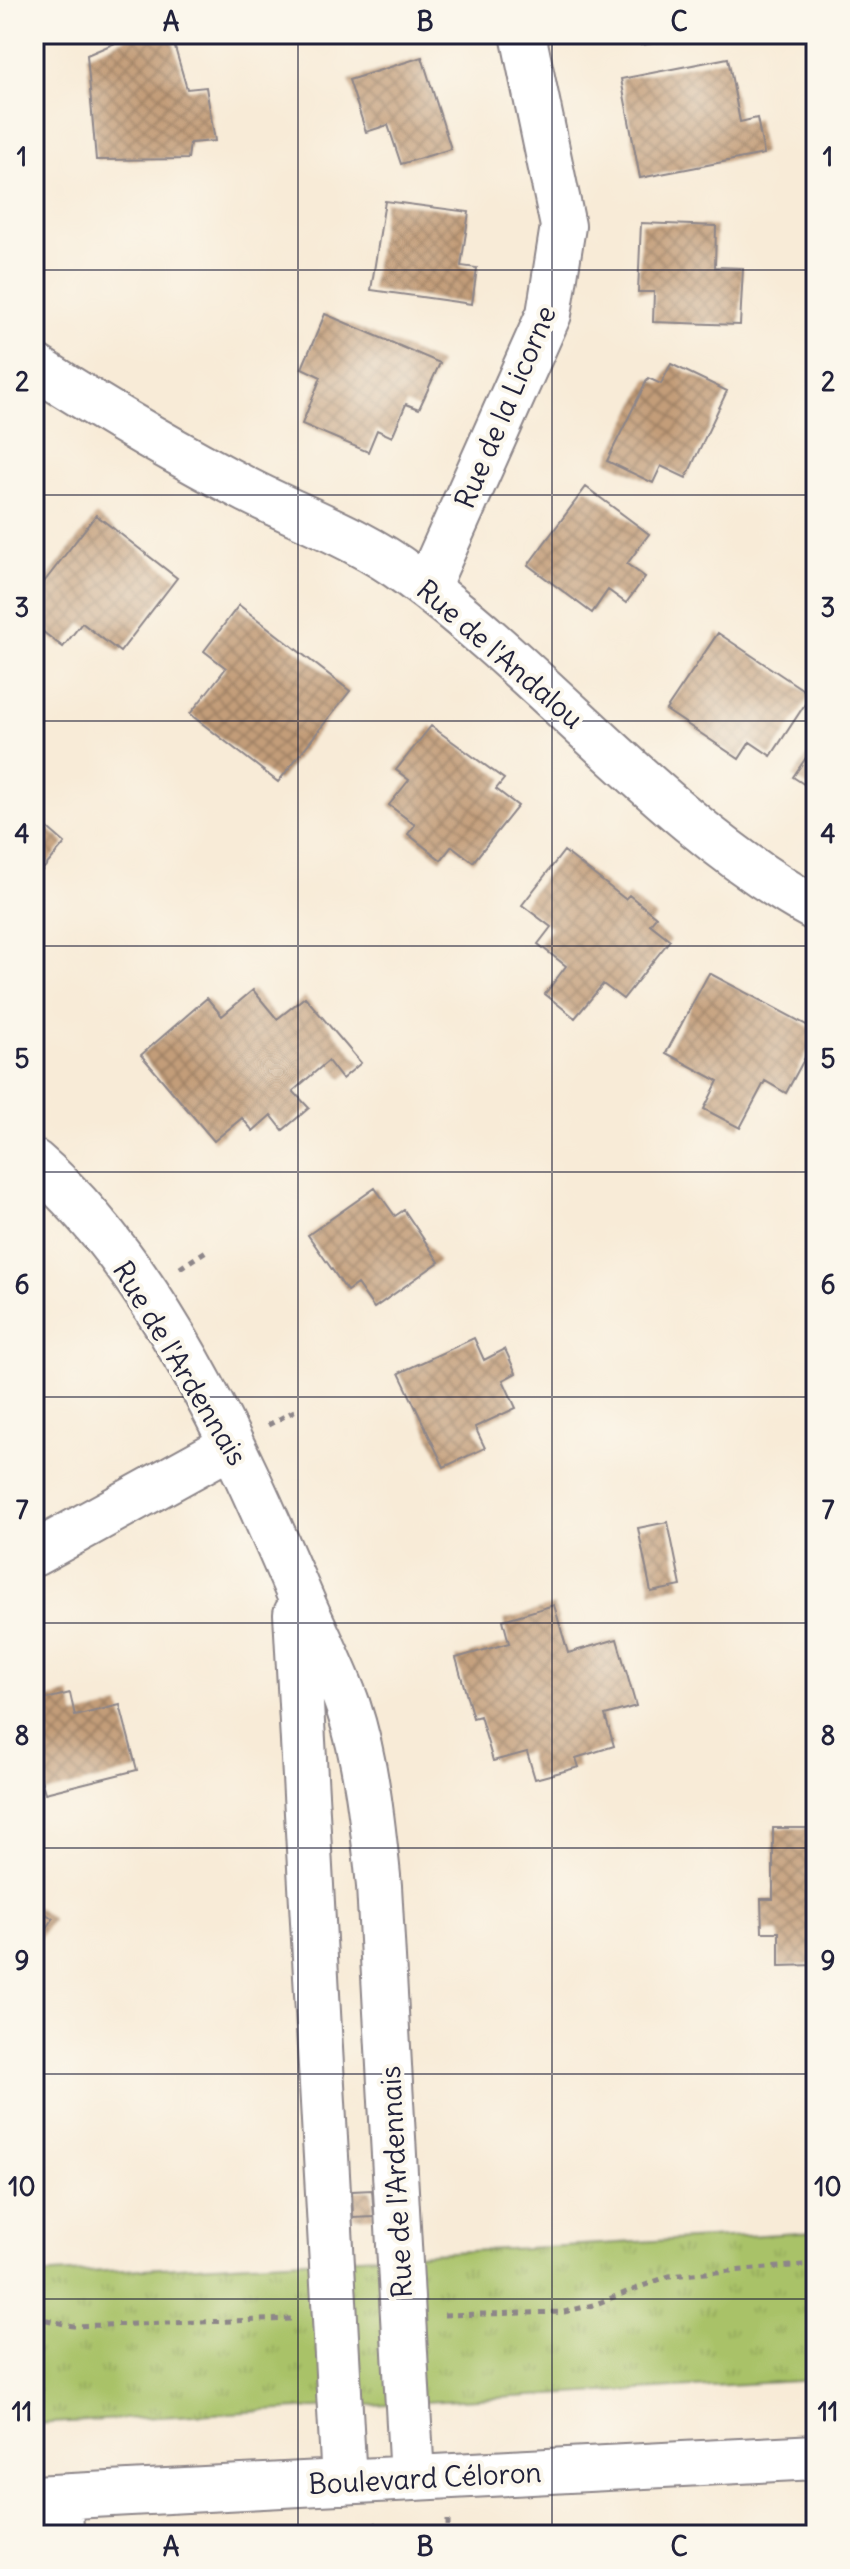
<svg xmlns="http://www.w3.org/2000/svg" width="850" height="2569" font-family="Delius,sans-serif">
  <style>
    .grass { fill: url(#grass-tufts); stroke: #667251; stroke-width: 2 }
    .building { fill: url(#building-cross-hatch) }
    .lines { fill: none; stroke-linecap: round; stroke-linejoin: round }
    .minor-casing { stroke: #8d8689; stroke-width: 48 }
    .path { stroke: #8d8689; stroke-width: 5; stroke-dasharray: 6 6; stroke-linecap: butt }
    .minor { stroke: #fff; stroke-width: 44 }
    .grid { fill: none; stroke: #22223b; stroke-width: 2; stroke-opacity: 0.55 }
    .labels { text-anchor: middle; stroke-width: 8; stroke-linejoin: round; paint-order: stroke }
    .street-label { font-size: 28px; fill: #22223b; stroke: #fbf7ec }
    .neatline { fill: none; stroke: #22223b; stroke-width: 3 }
    .grid-label { font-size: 26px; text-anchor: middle; font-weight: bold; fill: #22223b }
  </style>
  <defs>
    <pattern id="grass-tufts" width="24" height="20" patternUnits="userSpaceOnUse" patternTransform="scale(2)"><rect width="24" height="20" fill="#a9c267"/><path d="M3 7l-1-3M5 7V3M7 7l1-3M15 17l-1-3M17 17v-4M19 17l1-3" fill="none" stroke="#91a65a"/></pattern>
    <pattern id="building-cross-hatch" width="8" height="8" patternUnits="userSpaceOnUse" patternTransform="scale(2)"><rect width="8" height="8" fill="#c39d79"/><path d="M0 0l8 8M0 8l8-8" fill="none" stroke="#9e8064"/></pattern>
  </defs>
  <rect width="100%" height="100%" fill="#fbf7ec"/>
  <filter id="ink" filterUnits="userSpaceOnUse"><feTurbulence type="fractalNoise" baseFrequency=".0125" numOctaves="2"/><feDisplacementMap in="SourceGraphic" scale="16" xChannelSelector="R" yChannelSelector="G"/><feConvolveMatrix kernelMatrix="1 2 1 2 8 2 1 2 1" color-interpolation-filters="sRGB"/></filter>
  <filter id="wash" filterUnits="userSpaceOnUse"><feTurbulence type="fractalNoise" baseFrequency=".006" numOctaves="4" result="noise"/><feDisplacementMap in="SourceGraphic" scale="32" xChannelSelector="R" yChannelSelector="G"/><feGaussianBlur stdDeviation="1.8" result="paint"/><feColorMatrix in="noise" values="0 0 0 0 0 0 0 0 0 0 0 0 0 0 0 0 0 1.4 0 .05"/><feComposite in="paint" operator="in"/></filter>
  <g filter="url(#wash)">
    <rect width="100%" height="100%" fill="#f8ebd7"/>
    <path class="grass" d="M816,2232V2380L34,2424V2275Z"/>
    <g id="blocks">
      <path class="building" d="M136,34H171L187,89L206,87L215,141L190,143L188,159L96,160L87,55Z
        M639,34H694V36L641,45Z
        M422,57L451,149L401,164L388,125L366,132L349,80Z
        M728,58L740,122L757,118L764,154L640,178L621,79Z
        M385,201L469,212L461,266L477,268L472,304L371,290Z
        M641,223L716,226L715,267L743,268L740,325L653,322L654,292H638Z
        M325,314L440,363L419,409L406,404L392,437L377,430L368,452L302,424L321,377L302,368Z
        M671,364L727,391L686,478L661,466L653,483L607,461L648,378L661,384Z
        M586,487L649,534L627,564L645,577L626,603L608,590L592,613L528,565Z
        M96,515L177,578L120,652L82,623L63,647L34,625V595Z
        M239,605L350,691L278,782L190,714L226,668L204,651Z
        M718,633L811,695L771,756L750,742L739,759L666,710Z
        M431,726L504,779L496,789L518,806L473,862L452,846L441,860L408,834L415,825L389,805L409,780L396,770Z
        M816,743V792L793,777Z
        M34,816L65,843L34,880Z
        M564,851L625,899L629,895L656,917L650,924L670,940L623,999L603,984L575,1018L545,994L566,966L538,944L551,927L522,905Z
        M709,973L816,1030V1037L786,1093L765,1081L740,1128L704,1109L718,1081L666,1053Z
        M253,990L277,1019L305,997L361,1063L342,1079L328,1061L293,1091L309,1108L283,1130L271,1115L253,1131L242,1118L214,1141L141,1055L207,998L222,1016Z
        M375,1188L395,1216L404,1210L439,1262L374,1308L357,1284L347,1291L308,1235Z
        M474,1338L484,1360L505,1349L516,1373L503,1380L516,1408L475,1427L485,1448L444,1467L399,1373Z
        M668,1522L681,1586L651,1592L638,1528Z
        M554,1605L568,1653L617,1639L636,1706L605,1715L614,1746L576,1758L579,1767L535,1779L527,1752L493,1761L480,1716L473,1718L456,1658L509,1643L503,1620Z
        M70,1693L75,1716L120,1705L137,1770L45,1793L34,1754V1702Z
        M773,1828H816V1965L779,1966V1932H762L761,1899H773Z
        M34,1905L53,1919L34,1947Z
        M372,2190L374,2217L353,2218L352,2191Z"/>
    </g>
  </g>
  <g filter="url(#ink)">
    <use href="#blocks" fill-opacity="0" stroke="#8d8689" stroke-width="2"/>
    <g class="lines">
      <defs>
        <path id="minor" d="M34,366C103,410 175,453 249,491C302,518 361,539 409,575C547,676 666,827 816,909
          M427,587L549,314L563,226L523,34
          M34,1162C155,1266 235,1445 297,1589C313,1628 334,1666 348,1706C367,1763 373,1827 379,1886L412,2478
          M34,1554L232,1445
          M296,1614L344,2482
          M60,2497L61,2535
          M34,2498L816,2457"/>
      </defs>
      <use href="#minor" class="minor-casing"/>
      <path class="path" d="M180,1268L206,1251
        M268,1425L298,1409
        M444,2315L564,2312L593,2305L669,2276L816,2264
        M34,2317L73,2326L294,2319
        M448,2520V2535
        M374,2523L382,2535"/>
      <use href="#minor" class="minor"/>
    </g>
  </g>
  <path class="grid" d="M298,34V2535M552,34V2535M34,270H816M34,495H816M34,721H816M34,946H816M34,1172H816M34,1397H816M34,1623H816M34,1848H816M34,2074H816M34,2299H816"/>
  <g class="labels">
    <g class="street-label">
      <text transform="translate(505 407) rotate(-67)" y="10">Rue de la Licorne</text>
      <text transform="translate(500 654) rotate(41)" y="10">Rue de l'Andalou</text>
      <text transform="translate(180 1363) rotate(59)" y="10">Rue de l'Ardennais</text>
      <text transform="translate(396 2182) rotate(-93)" y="10">Rue de l'Ardennais</text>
      <text transform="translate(425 2478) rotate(-3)" y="10">Boulevard Céloron</text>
    </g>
  </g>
  <rect width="850" height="2569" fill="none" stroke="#fbf7ec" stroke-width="88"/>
  <rect x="44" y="44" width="762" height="2481" class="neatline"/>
  <g class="grid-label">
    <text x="171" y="31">A</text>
    <text x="425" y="31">B</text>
    <text x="679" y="31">C</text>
    <text x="22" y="166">1</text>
    <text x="828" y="166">1</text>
    <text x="22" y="391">2</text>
    <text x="828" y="391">2</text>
    <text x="22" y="617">3</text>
    <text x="828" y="617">3</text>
    <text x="22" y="843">4</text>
    <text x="828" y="843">4</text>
    <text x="22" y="1068">5</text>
    <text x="828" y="1068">5</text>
    <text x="22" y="1294">6</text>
    <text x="828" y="1294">6</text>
    <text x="22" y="1519">7</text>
    <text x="828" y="1519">7</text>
    <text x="22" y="1745">8</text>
    <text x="828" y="1745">8</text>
    <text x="22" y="1970">9</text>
    <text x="828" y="1970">9</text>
    <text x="22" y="2196">10</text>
    <text x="828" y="2196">10</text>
    <text x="22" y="2421">11</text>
    <text x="828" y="2421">11</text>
    <text x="171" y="2556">A</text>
    <text x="425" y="2556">B</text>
    <text x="679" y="2556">C</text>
  </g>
</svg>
